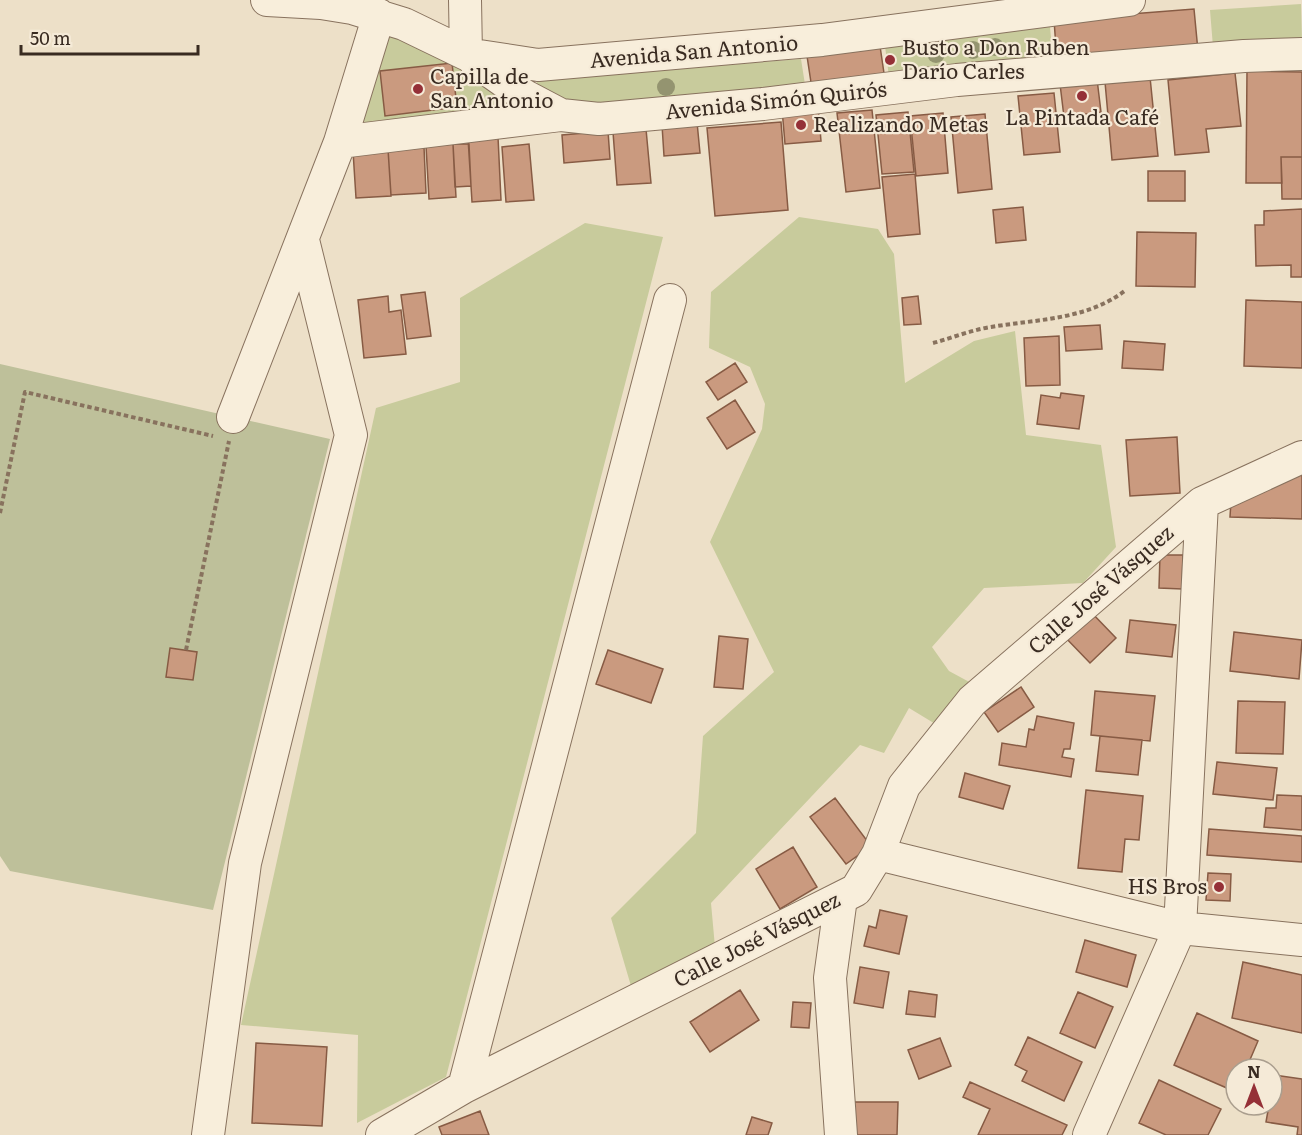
<svg xmlns="http://www.w3.org/2000/svg" width="1302" height="1135" font-family="Literata,serif">
  <style>
    .green { fill: #c8cb9c }
    .cemetery { fill: #bec09a }
    .building { fill: #ca9a7f; stroke: #875b44; stroke-width: 1.5 }
    .lines { fill: none; stroke-linecap: round; stroke-linejoin: round }
    .minor-casing { stroke: #88725e; stroke-width: 34 }
    .path { stroke: #88725e; stroke-width: 4; stroke-dasharray: 4.5 3; stroke-linecap: butt }
    .minor { stroke: #f8eedb; stroke-width: 32 }
    .tree { fill: #949470 }
    .poi-dot { fill: #953037; stroke: #f5ead7; stroke-width: 2 }
    .labels { text-anchor: middle; stroke-width: 4.5; stroke-linejoin: round; paint-order: stroke }
    .poi-label { font-size: 21px; fill: #392b21; stroke: #f5ead7; text-anchor: start }
    .street-label { font-size: 21px; fill: #392b21; stroke: #f5ead7 }
  </style>
  <rect width="100%" height="100%" fill="#ede0c8"/>
  <path class="green" d="M1301,4L1302,41L1213,47L1210,10Z
    M383,26L536,109L348,128Z
    M1050,27L1053,59L889,77L885,46Z
    M801,59L806,91L568,109L542,98L536,80Z
    M799,217L878,229L894,254L905,383L974,341L1015,331L1026,435L1101,445L1116,547L1083,583L984,588L932,647L949,671L973,684L937,725L909,708L884,753L860,745L711,903L715,947L631,986L611,918L696,833L703,736L774,672L710,542L762,429L765,404L750,367L709,348L711,292Z
    M585,223L663,237L446,1077L357,1123L358,1035L241,1025L376,408L460,382V298Z"/>
  <path class="cemetery" d="M0,364L330,439L213,910L10,871L0,856Z"/>
  <path class="building" d="M1194,9L1198,51L1057,61L1054,20Z
    M880,46L885,80L812,89L807,56Z
    M452,63L457,107L385,116L380,71Z
    M1247,71L1302,72V157H1281L1282,183H1246Z
    M1235,73L1241,126L1206,129L1209,152L1175,155L1168,80Z
    M1150,77L1158,156L1112,160L1105,82Z
    M1097,79L1101,112L1064,117L1060,84Z
    M1054,93L1060,152L1024,155L1018,96Z
    M818,106L821,141L785,144L782,109Z
    M872,110L880,188L846,192L837,113Z
    M908,112L914,172L882,174L876,115Z
    M943,113L948,173L916,176L910,116Z
    M985,114L992,189L958,193L951,117Z
    M697,122L700,153L664,156L662,125Z
    M781,122L788,210L715,216L707,128Z
    M646,129L651,183L617,185L613,132Z
    M608,131L610,159L564,163L562,135Z
    M498,137L501,200L472,202L468,138Z
    M453,144H469L471,186L455,187Z
    M453,144L456,197L429,199L426,146Z
    M529,144L534,200L506,202L502,147Z
    M424,147L426,193L391,195L388,149Z
    M388,149L391,196L356,198L353,151Z
    M1281,157H1302V199H1282Z
    M1148,171H1185V201H1148Z
    M915,174L920,234L888,237L882,177Z
    M1023,207L1026,240L996,243L993,210Z
    M1302,209V277H1291V265L1256,266L1255,225H1264V211Z
    M1137,232L1196,233L1195,287L1136,286Z
    M425,292L431,336L407,339L401,295Z
    M388,296L389,312L401,310L406,354L364,358L358,300Z
    M918,296L921,324L904,325L902,298Z
    M1246,300L1302,302V368L1244,366Z
    M1100,325L1102,349L1066,351L1064,327Z
    M1059,336L1060,385L1026,386L1024,338Z
    M1124,341L1165,344L1163,370L1122,368Z
    M735,363L747,382L718,400L706,382Z
    M1061,393L1084,396L1079,429L1037,424L1041,395L1060,398Z
    M735,400L755,432L727,449L707,418Z
    M1177,437L1180,493L1130,496L1126,440Z
    M1302,473V519L1230,517L1231,501Z
    M1160,555H1183L1182,589L1159,588Z
    M1089,610L1116,638L1090,663L1063,635Z
    M1130,620L1176,625L1172,657L1126,652Z
    M1234,632L1302,640L1299,679L1230,671Z
    M719,636L748,639L743,689L714,687Z
    M170,648L197,652L193,680L166,677Z
    M608,650L663,669L651,703L596,684Z
    M1021,687L1034,707L998,732L984,712Z
    M1095,691L1155,696L1150,741L1091,735Z
    M1238,701L1285,702L1283,754L1236,753Z
    M1037,716L1074,723L1070,749H1064L1062,757L1074,759L1071,777L999,765L1002,743L1026,747L1029,729L1034,730Z
    M1100,736L1142,740L1138,775L1096,771Z
    M1217,762L1277,768L1273,800L1213,794Z
    M965,773L1010,786L1003,809L959,797Z
    M1086,790L1143,796L1139,840L1125,839L1122,872L1078,868Z
    M1277,795L1302,796V830L1264,827L1266,808H1276Z
    M835,798L871,846L846,864L810,817Z
    M1209,829L1302,836V862L1207,855Z
    M793,847L817,887L780,909L756,869Z
    M1208,873L1231,874L1230,901L1206,900Z
    M880,910L907,916L899,954L864,946L869,926L876,928Z
    M1085,940L1136,955L1127,987L1076,972Z
    M1243,962L1302,975V1033L1232,1018Z
    M860,967L889,972L883,1008L854,1003Z
    M740,990L759,1020L710,1052L690,1022Z
    M909,991L937,995L935,1017L906,1014Z
    M1078,992L1113,1007L1095,1048L1060,1033Z
    M793,1002L811,1003L809,1028L791,1027Z
    M1197,1013L1258,1041L1246,1069H1236V1092L1174,1065Z
    M1028,1037L1082,1062L1064,1101L1022,1081L1027,1071L1015,1065Z
    M940,1038L951,1066L919,1079L908,1050Z
    M256,1043L327,1047L322,1126L252,1123Z
    M1274,1075L1302,1079V1135H1297L1298,1127L1266,1122L1269,1105H1272Z
    M1159,1080L1221,1109L1208,1135H1166L1139,1123Z
    M970,1082L1067,1125L1062,1135H978L990,1109L963,1097Z
    M852,1102H898L897,1135H852Z
    M480,1111L489,1135H442L439,1127Z
    M752,1117L772,1123L768,1135H746Z"/>
  <g class="lines">
    <defs>
      <path id="minor" d="M267,0L321,3L352,8L404,24L466,54L538,65L822,40L1129,0
        M465,0L466,54
        M474,60L525,96L561,115L599,119L763,104L957,80L1244,56L1302,54
        M340,142L561,115
        M233,417L340,142L379,15
        M878,854L1180,928L1302,940
        M841,898L830,978L841,1135
        M464,1087L670,300
        M208,1135L245,863L351,435L303,240
        M382,1135L464,1087L856,890L878,854L904,786L972,701L1202,503L1302,457
        M1089,1135L1180,928L1202,503"/>
    </defs>
    <use href="#minor" class="minor-casing"/>
    <path class="path" d="M933,343C952,338 971,330 991,327C1038,319 1087,320 1126,290
      M0,513L25,392L213,436
      M186,650L229,441"/>
    <use href="#minor" class="minor"/>
  </g>
  <g class="tree">
    <circle cx="995" cy="47" r="9"/>
    <circle cx="973" cy="50" r="9"/>
    <circle cx="936" cy="54" r="9"/>
    <circle cx="666" cy="87" r="9"/>
  </g>
  <g class="poi-dot">
    <circle cx="890" cy="60" r="6"/>
    <circle cx="418" cy="89" r="6"/>
    <circle cx="1082" cy="96" r="6"/>
    <circle cx="801" cy="125" r="6"/>
    <circle cx="1219" cy="887" r="6"/>
  </g>
  <g class="labels">
    <g class="poi-label">
      <text x="902" y="55">Busto a Don Ruben<tspan x="902" dy="24">Darío Carles</tspan></text>
      <text x="430" y="84">Capilla de<tspan x="430" dy="24">San Antonio</tspan></text>
      <text x="1082" y="125" text-anchor="middle">La Pintada Café</text>
      <text x="813" y="132">Realizando Metas</text>
      <text x="1207" y="894" text-anchor="end">HS Bros</text>
    </g>
    <g class="street-label">
      <text transform="translate(694 52) rotate(-5)" y="7">Avenida San Antonio</text>
      <text transform="translate(776 101) rotate(-6)" y="7">Avenida Simón Quirós</text>
      <text transform="translate(1101 590) rotate(-41)" y="7">Calle José Vásquez</text>
      <text transform="translate(757 940) rotate(-27)" y="7">Calle José Vásquez</text>
    </g>
  </g>
  <g transform="translate(1254 1087)"><circle r="28" fill="#f5ead7" stroke="#aa9e8e" stroke-width="1.5"/>
  <path d="M0-4.5L10 22L0 15L-10 22Z" fill="#953037"/>
  <text y="-9" font-size="16" font-weight="bold" text-anchor="middle" fill="#392b21">N</text>
  </g>
  <path d="M21 45v9h177v-9" fill="none" stroke="#392b21" stroke-width="3"/>
  <text x="30" y="45" font-size="18" fill="#392b21" stroke="#f5ead7" stroke-width="4.5" paint-order="stroke">50 m</text>
</svg>
